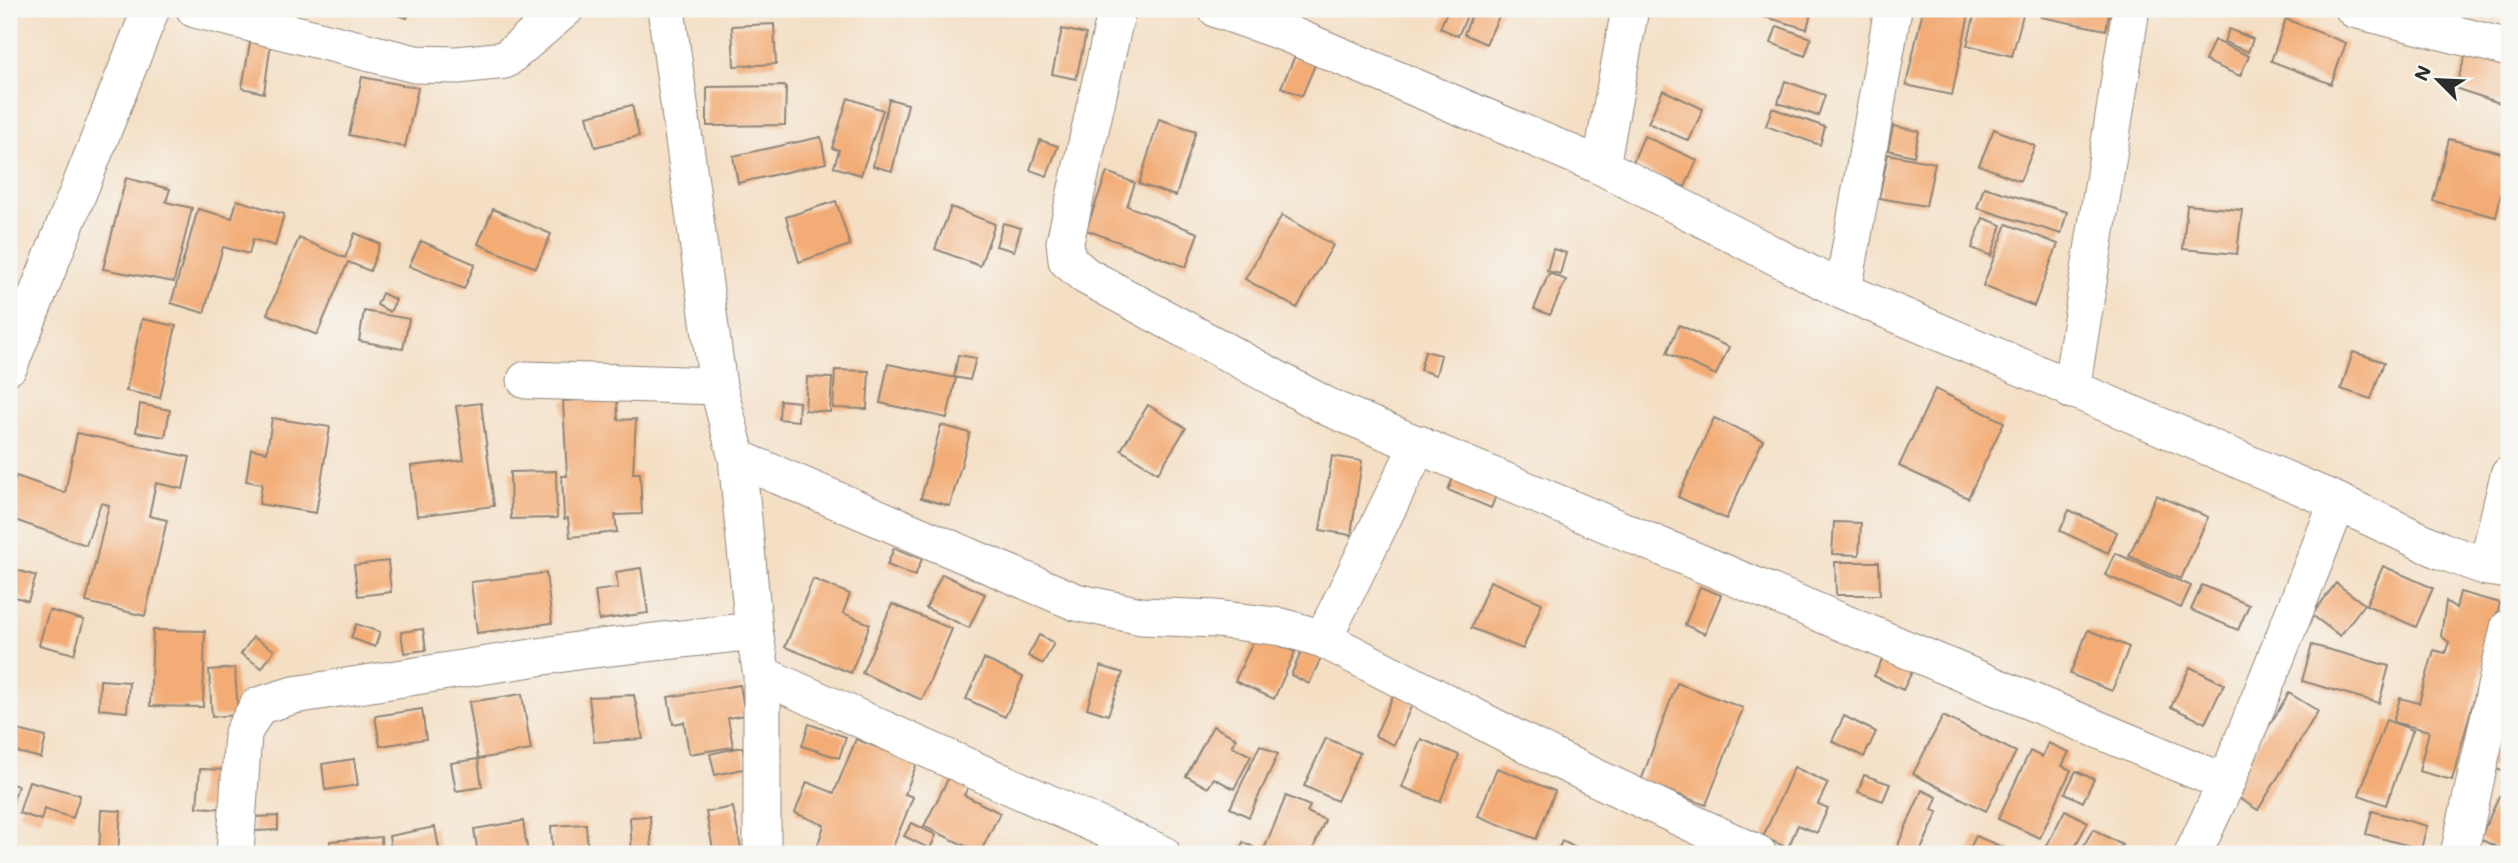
<svg xmlns="http://www.w3.org/2000/svg" width="2518" height="863" font-family="Mali,sans-serif">
  <style>
    .building { fill: #f3ac74 }
    .lines { fill: none; stroke-linecap: round; stroke-linejoin: round }
    .minor-casing { stroke: #908578; stroke-width: 39 }
    .minor { stroke: #fff; stroke-width: 37 }
  </style>
  <rect width="100%" height="100%" fill="#f6f6f2"/>
  <filter id="ink" filterUnits="userSpaceOnUse"><feTurbulence type="fractalNoise" baseFrequency=".0143" numOctaves="2"/><feDisplacementMap in="SourceGraphic" scale="14" xChannelSelector="R" yChannelSelector="G"/><feConvolveMatrix kernelMatrix="1 2 1 2 8 2 1 2 1" color-interpolation-filters="sRGB"/></filter>
  <filter id="wash" filterUnits="userSpaceOnUse"><feTurbulence type="fractalNoise" baseFrequency=".00686" numOctaves="4" result="noise"/><feDisplacementMap in="SourceGraphic" scale="28" xChannelSelector="R" yChannelSelector="G"/><feGaussianBlur stdDeviation="1.57" result="paint"/><feColorMatrix in="noise" values="0 0 0 0 0 0 0 0 0 0 0 0 0 0 0 0 0 1.4 0 .05"/><feComposite in="paint" operator="in"/></filter>
  <g filter="url(#wash)">
    <rect width="100%" height="100%" fill="#f4dfc4"/>
    <g id="blocks">
      <path class="building" d="M380,9H410L407,18Z
        M1448,9H1470L1458,36L1440,28Z
        M1474,9L1502,10L1486,44L1464,34Z
        M1760,9H1812L1807,29L1758,15Z
        M1923,9H1970L1952,95L1906,85Z
        M1976,9L2024,11L2012,56L1967,45Z
        M2043,9H2110L2106,30L2041,17Z
        M2286,19L2346,43L2331,84L2271,61Z
        M774,24L776,64L734,66L732,26Z
        M1777,26L1811,38L1805,56L1771,43Z
        M1062,29L1086,34L1076,79L1052,74Z
        M2229,29L2253,39L2248,52L2224,42Z
        M251,37L271,42L264,93L242,88Z
        M2214,40L2249,56L2240,76L2205,61Z
        M2467,51L2509,64V106L2455,88Z
        M1295,56L1315,65L1302,96L1281,87Z
        M362,77L418,88L405,147L349,135Z
        M1785,81L1825,95L1818,116L1778,103Z
        M786,86L785,125L707,126V87Z
        M1663,90L1703,109L1689,141L1648,123Z
        M848,98L883,110L861,175L834,167L839,150L832,148Z
        M889,99L908,104L892,171L873,166Z
        M632,105L639,136L595,147L587,116Z
        M1772,108L1825,127L1820,145L1766,126Z
        M1159,119L1196,131L1176,196L1139,184Z
        M1893,126L1919,131L1914,156L1888,150Z
        M1994,129L2035,146L2020,181L1979,165Z
        M1644,136L1697,160L1685,187L1632,164Z
        M821,137L826,163L738,183L733,156Z
        M2449,139L2509,155L2496,217L2433,201Z
        M1040,140L1058,146L1047,176L1030,170Z
        M1888,154L1935,163L1926,206L1879,198Z
        M1107,172L1135,183L1127,206L1198,233L1186,267L1086,230Z
        M126,178L170,189L166,202L192,208L174,282L103,269Z
        M1984,187L2067,212L2061,234L1977,208Z
        M237,200L284,214L275,246L253,239L249,254L223,247L204,313L171,303L198,209L232,218Z
        M836,201L850,245L799,262L786,217Z
        M2187,205L2242,210L2237,254L2183,249Z
        M951,207L995,224L980,266L935,249Z
        M493,209L551,234L536,268L478,244Z
        M1282,215L1333,245L1297,308L1245,279Z
        M1983,218L2002,225L1991,256L1972,248Z
        M1003,223L1021,228L1014,251L996,246Z
        M2007,224L2058,244L2034,306L1983,286Z
        M355,233L380,244L370,271L348,262L317,335L267,314L299,238L345,258Z
        M421,241L475,264L464,289L409,266Z
        M1553,249L1566,253L1560,274L1547,271Z
        M1549,273L1566,280L1550,315L1534,309Z
        M382,293L396,300L390,312L377,305Z
        M364,311L409,319L403,349L359,341Z
        M142,319L176,326L160,398L126,391Z
        M1679,325L1729,347L1716,375L1667,353Z
        M1425,351L1441,355L1436,375L1420,370Z
        M2353,352L2384,362L2371,399L2341,389Z
        M958,355L976,358L970,380L954,377Z
        M888,364L956,378L947,418L880,403Z
        M835,370L869,371L867,409L833,408Z
        M807,377L832,378L830,412L805,410Z
        M1935,389L2004,422L1968,498L1899,466Z
        M617,398L618,420L636,419L633,473H640L642,514L615,515L617,532L570,537L568,518L564,519L562,476H567L563,401Z
        M780,400L799,402L798,421L779,419Z
        M481,403L494,506L417,516L411,466L464,460L456,406Z
        M140,404L170,410L165,437L136,432Z
        M1148,405L1186,428L1158,473L1121,450Z
        M272,418L330,427L316,513L259,504L262,484L246,481L251,449L267,452Z
        M1714,418L1763,440L1726,519L1678,497Z
        M941,425L970,433L950,506L921,498Z
        M77,433L190,457L183,489L156,483L149,516L167,520L145,616L86,602L109,505L101,503L86,545L9,518V495L16,476L65,493Z
        M1332,456L1362,461L1351,535L1320,530Z
        M556,471L557,518L511,519L510,472Z
        M1456,471L1499,488L1491,508L1448,490Z
        M2156,495L2208,517L2181,579L2129,556Z
        M2069,510L2117,532L2108,553L2060,531Z
        M1834,522L1861,523L1859,555L1832,554Z
        M894,548L922,559L915,576L887,565Z
        M2115,553L2191,586L2181,608L2105,575Z
        M388,561L391,592L358,596L354,565Z
        M1835,562H1879L1880,595H1836Z
        M2383,566L2433,588L2416,627L2366,605Z
        M10,568L36,576L28,601L9,595Z
        M641,568L648,613L599,620L595,591L618,588L616,572Z
        M546,573L552,623L477,633L471,582Z
        M942,574L985,594L969,628L926,608Z
        M813,579L850,594L843,613L870,624L851,673L785,647Z
        M1490,581L1542,603L1523,649L1471,628Z
        M2336,583L2364,604L2340,636L2312,615Z
        M2202,585L2249,605L2238,630L2191,610Z
        M1700,587L1721,595L1705,634L1685,625Z
        M2460,592L2500,603L2452,780L2419,771L2429,731L2393,722L2400,698L2419,703L2434,650L2445,653L2449,642L2441,636L2446,601L2456,608Z
        M892,604L952,629L922,700L862,673Z
        M49,610L84,620L74,654L39,645Z
        M356,624L380,632L375,647L351,638Z
        M423,629L426,650L404,653L401,632Z
        M153,630L205,631L203,707L150,706Z
        M2088,630L2129,647L2112,691L2070,674Z
        M1039,635L1054,643L1043,664L1028,656Z
        M1256,635L1295,652L1274,699L1235,681Z
        M253,637L274,650L262,668L241,654Z
        M1306,641L1325,649L1309,684L1291,675Z
        M2312,645L2389,666L2379,703L2302,681Z
        M1884,656L1913,670L1903,690L1874,676Z
        M984,659L1023,677L1005,717L966,699Z
        M1101,666L1123,673L1108,715L1087,708Z
        M2190,667L2224,684L2205,723L2171,707Z
        M235,668L238,715L212,717L209,670Z
        M100,680L129,682L127,712L99,709Z
        M1677,683L1743,708L1706,805L1641,781Z
        M740,685L745,715L728,718L733,747L689,754L684,722L673,724L668,697Z
        M1396,689L1415,698L1394,745L1375,736Z
        M2289,693L2318,711L2258,810L2229,792Z
        M522,694L531,750L478,759L469,702Z
        M634,695L643,739L594,742L589,697Z
        M422,709L426,739L380,746L375,716Z
        M1844,716L1876,732L1864,757L1832,741Z
        M1943,716L2016,752L1986,811L1913,774Z
        M2386,720L2413,730L2386,805L2359,795Z
        M809,724L846,737L839,758L802,746Z
        M1213,726L1236,738L1232,746L1251,756L1234,789L1214,778L1208,788L1186,776Z
        M2498,726L2509,729V773L2488,767Z
        M18,730L46,737L41,758L13,751Z
        M1326,738L1360,753L1337,801L1304,786Z
        M856,739L917,763L905,794L913,797L890,854H815L824,825L795,813L807,782L834,793Z
        M1421,739L1459,755L1440,802L1402,787Z
        M2048,743L2069,752L2062,766L2071,770L2040,838L1998,819L2030,751L2042,757Z
        M1260,745L1278,754L1249,817L1230,808Z
        M742,747L747,768L715,775L710,754Z
        M354,759L358,785L325,790L322,764Z
        M478,759L482,787L456,791L451,763Z
        M1794,767L1828,783L1818,804L1828,808L1817,833L1798,825L1788,848L1763,837Z
        M1497,768L1555,791L1536,839L1478,816Z
        M200,769L230,770L228,809L197,807Z
        M2076,771L2094,779L2083,802L2065,793Z
        M950,775L970,784L964,795L1000,813L980,853L924,826Z
        M1864,775L1890,784L1883,801L1858,792Z
        M29,781L80,795L73,818L44,809L41,820L19,813Z
        M9,783L18,786L9,811Z
        M1922,790L1937,797L1932,810L1938,812L1919,854H1913L1897,847Z
        M1286,796L1310,806L1307,812L1325,820L1311,854H1262Z
        M2499,796L2509,801V853L2480,839Z
        M733,807L742,854H714L706,812Z
        M101,810L121,811L118,854H99Z
        M2065,810L2088,822L2071,854H2060L2046,847Z
        M2372,811L2427,826L2421,849L2366,834Z
        M278,816V830L254,831L253,817Z
        M650,816L652,854H632L630,817Z
        M523,821L528,854H478L474,829Z
        M912,823L936,835L930,849L904,836Z
        M586,824L588,854H553L551,826Z
        M435,827L440,854H392L389,836Z
        M2093,829L2122,845L2117,854H2079Z
        M1976,836L2019,854H1967Z
        M381,837L382,854H331L330,841Z
        M1562,841L1590,854H1556Z
        M1243,842L1257,849L1254,854H1238Z"/>
    </g>
  </g>
  <g filter="url(#ink)">
    <use href="#blocks" fill-opacity="0" stroke="#908578" stroke-width="2"/>
    <g class="lines">
      <defs>
        <path id="minor" d="M195,9L415,64L458,65L505,60L565,9
          M666,9L718,386L737,458L754,631L762,675V854
          M1117,9L1065,242L1067,260L1086,276L1330,408L2226,783
          M1217,9L1286,33L1601,166L1843,291L2338,502L2442,551L2487,567L2509,570
          M2354,9L2509,48
          M1601,166L1630,9
          M1843,291L1893,9
          M9,366L151,9
          M526,380L718,386
          M2071,390L2131,9
          M737,458L1076,602L1141,616L1216,619L1282,627L1323,639L1552,757L1758,854
          M2487,567L2509,475
          M1323,639L1419,444
          M762,675L1162,854
          M235,854L243,733L258,706L294,695L583,650L754,631
          M2193,854L2226,783L2338,502
          M2459,854L2509,628"/>
      </defs>
      <use href="#minor" class="minor-casing"/>
      <use href="#minor" class="minor"/>
    </g>
  </g>
  <rect width="2518" height="863" fill="none" stroke="#f6f6f2" stroke-width="35"/>
  <g transform="translate(2438 80) rotate(294)" stroke="#f6f6f2" stroke-width="5" paint-order="stroke">
  <path d="M0-5L12 26L0 18L-12 26Z" fill="#2b2b2b"/>
  <text y="-10" font-size="19" font-weight="bold" text-anchor="middle" fill="#2b2b2b">N</text>
  </g>
</svg>
